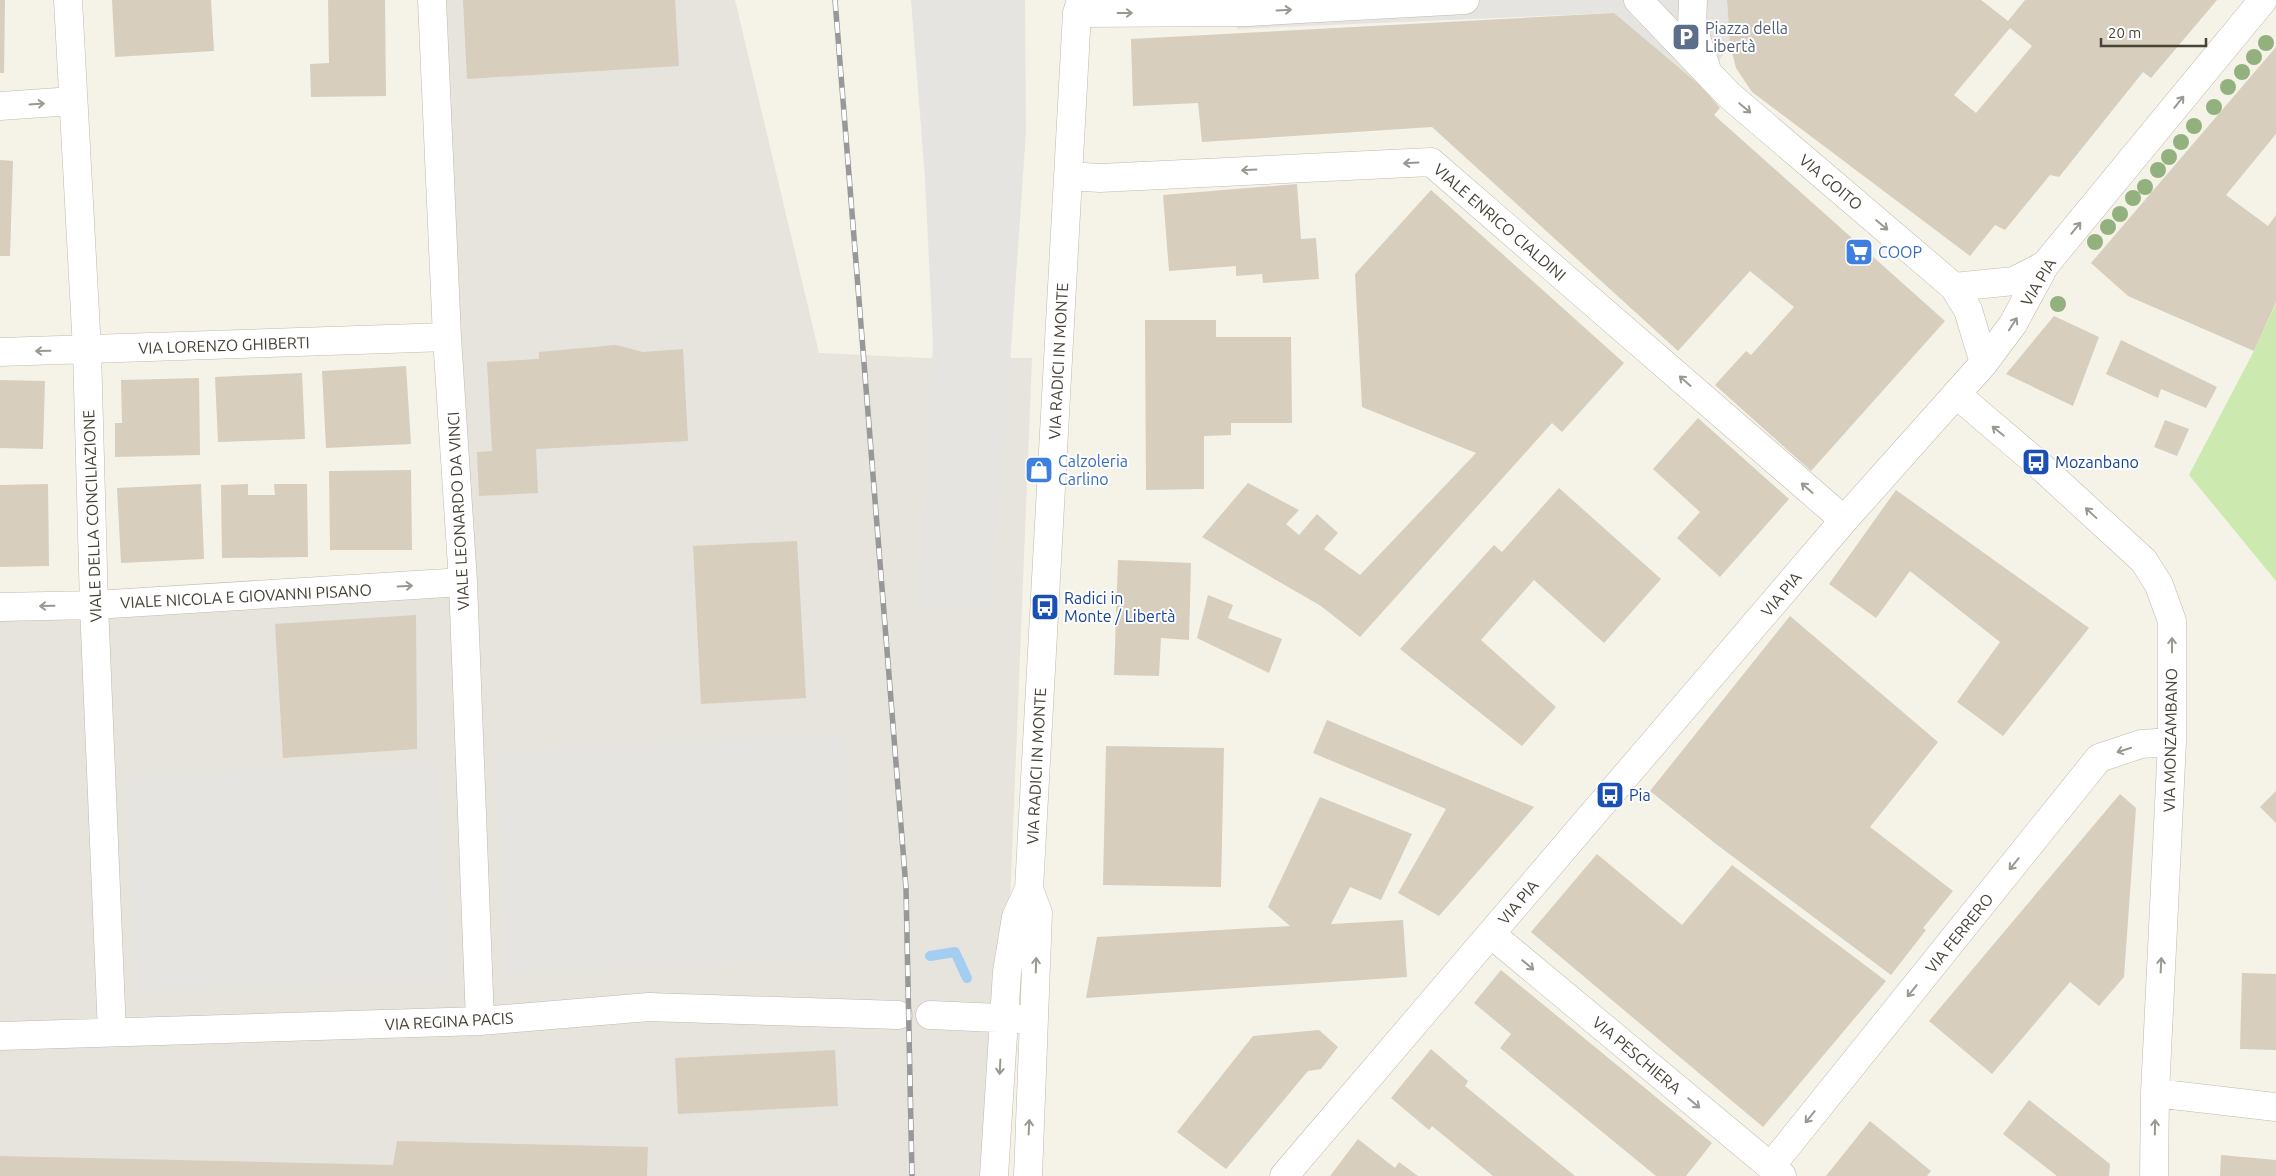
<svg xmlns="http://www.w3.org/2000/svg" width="2276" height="1176" font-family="Ubuntu,sans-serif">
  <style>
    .industrial { fill: #e7e3dd }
    .green { fill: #cceab0 }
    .parking { fill: #e6e4e0 }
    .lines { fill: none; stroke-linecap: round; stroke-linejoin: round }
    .stream { stroke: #a4cdf2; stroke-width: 10 }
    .building { fill: #d7cebd; fill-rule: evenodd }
    .minor-casing { stroke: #c0baab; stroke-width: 29 }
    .minor { stroke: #fff; stroke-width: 28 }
    .rail-casing { stroke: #989898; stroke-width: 5.5 }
    .rail { stroke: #fff; stroke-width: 4; stroke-dasharray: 11; stroke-linecap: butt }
    .tree { fill: #93b17e }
    .oneway { stroke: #9a9891 }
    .labels { text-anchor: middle; stroke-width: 4; stroke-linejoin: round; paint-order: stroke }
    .service-label { font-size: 16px; fill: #4e5e75; stroke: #fff; text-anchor: start }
    .street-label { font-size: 16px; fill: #484337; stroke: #fff }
    .shop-label { font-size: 16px; fill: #366cbe; stroke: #fff; text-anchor: start }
    .transit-label { font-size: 16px; fill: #164399; stroke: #fff; text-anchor: start }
  </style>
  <rect width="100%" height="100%" fill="#f5f2e8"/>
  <path class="industrial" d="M428,0H735L819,353L924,358H1032L999,1176H0V598L468,585Z"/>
  <path class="green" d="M2276,303V581L2189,475L2254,351Z"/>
  <path class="parking" d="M911,0H1025L1026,132L1004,450L989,612L916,604L924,516L933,343L925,179Z
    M1235,0H1727L1730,45L1701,86L1614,13L1237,29Z
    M845,734L851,958L506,973L496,751Z
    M439,762L449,981L137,990L125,776Z"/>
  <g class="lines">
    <path class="stream" d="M930,956L955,952L967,978"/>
  </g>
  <path class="building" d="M0,0H5L4,73H0Z
    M112,0H211L214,51L115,57Z
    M328,0H385L386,96L311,97L310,64L329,63Z
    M463,0H675L679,66L467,79Z
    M1727,0H1981L2008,21L2025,0H2217L2151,78L2143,72L2059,177L2050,175L2005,230L1995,225L1970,256L1752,92L1736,68L1730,45ZM2010,28L2032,46L1976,113L1954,95Z
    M1614,13L1701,86L1720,108L1714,115L1945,321L1811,471L1715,385L1746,351L1751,355L1794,307L1750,271L1678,351L1432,127L1202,142L1198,103L1133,106L1131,39Z
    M2276,47V134L2226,195L2268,226L2276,215V302L2254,351L2128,296L2091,263Z
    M0,160L13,161L10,256H0Z
    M1297,184L1301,239L1316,238L1319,279L1263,283L1262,274L1236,276V266L1169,271L1163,195Z
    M1431,190L1624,363L1562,432L1552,423L1360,637L1321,606L1202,537L1248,483L1299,510L1286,524L1299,535L1317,514L1338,533L1324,549L1360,575L1476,453L1362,407L1355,274Z
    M2054,316L2099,337L2073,406L2006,374Z
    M1145,320H1216V337H1291L1292,423H1231V435L1204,436V489L1146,490Z
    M2121,340L2217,387L2206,408L2161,389L2158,398L2106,374Z
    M616,345L643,352L683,349L688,441L536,449L538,493L479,496L477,452L492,451L487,362L539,359V352Z
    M406,366L411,444L326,448L322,371Z
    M302,373L305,439L218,442L215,377Z
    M199,378L200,455L115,457V423H122L121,380Z
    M0,380L45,381L43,449L0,448Z
    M1698,418L1789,499L1720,577L1677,538L1700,512L1653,469Z
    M2165,420L2189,429L2177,456L2154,447Z
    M411,470L412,550H330L329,471Z
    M48,484L49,566L0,567V485Z
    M201,484L204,559L121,563L117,488Z
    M248,484V495H275L274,484H307L308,557L222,558L221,485Z
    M1559,488L1661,579L1604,643L1534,580L1481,640L1556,707L1522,746L1400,649L1494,545L1502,552Z
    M1896,490L2089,628L2003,736L1957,702L2000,642L1910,571L1876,618L1829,584Z
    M797,541L806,698L701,704L693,546Z
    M1118,560L1191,563L1189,640L1161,638L1159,676L1114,675Z
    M1208,595L1233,605L1228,618L1282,639L1269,673L1197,638Z
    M416,615L417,749L283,758L275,624Z
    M1790,616L1938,742L1870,827L1953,891L1923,928L1926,930L1891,975L1716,844L1650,791Z
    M1327,720L1534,807L1439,916L1398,893L1446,809L1313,753Z
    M1106,746L1224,748L1221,887L1103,885Z
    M2276,791V823L2260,807Z
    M2120,794L2136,808L2124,977L2099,1006L2070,982L1992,1074L1929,1021Z
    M1320,797L1412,834L1381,900L1350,887L1331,924L1403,920L1407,977L1086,998L1097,937L1290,926L1268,907Z
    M1597,854L1682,925L1732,865L1886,981L1763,1127L1531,932Z
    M1501,970L1712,1143L1686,1176H1656L1500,1048L1511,1034L1474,1003Z
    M2242,973L2276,974V1050L2240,1049Z
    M1319,1030L1338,1047L1321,1069L1308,1071L1226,1169L1177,1132L1253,1036Z
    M1431,1049L1468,1081L1465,1086L1575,1176H1493L1432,1126L1429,1130L1391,1098Z
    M835,1050L838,1106L678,1114L675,1058Z
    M2029,1100L2110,1164L2109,1176H2057L2003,1134Z
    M1870,1121L1931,1171L1927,1176H1826Z
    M1358,1139L1395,1168L1399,1162L1418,1176H1330Z
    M397,1141L648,1147L647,1176H0V1156L393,1165Z
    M2221,1155L2276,1160V1176H2220Z"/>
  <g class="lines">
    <defs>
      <path id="minor" d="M68,0L87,350L94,605L112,1032
        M432,0L447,337L463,582L480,1021
        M1638,0L1729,95L1954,287L1968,310L1984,363
        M1693,0L1692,26L1706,67
        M1077,13L1248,12L1465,0
        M0,106L73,101
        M1068,176L1100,178L1431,162L1844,520
        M1954,287L2014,281L2045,265
        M0,352L447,337
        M1956,394L2036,462L2144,561L2159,585L2172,621V742L2155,1093L2154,1176
        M0,607L94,605L463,582
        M1491,934L1782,1176
        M930,1015L1021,1019
        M0,1036L480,1021L649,1007L898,1015
        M2155,1093L2276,1107
        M1771,1166L2099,758L2141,744L2172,742
        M994,1176L1007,972L1016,917L1029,889L1077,13L1081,0
        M1028,1176L1038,913L1029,889
        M1284,1176L1844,520L1984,363L2013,324L2045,265L2263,0"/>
    </defs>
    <use href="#minor" class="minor-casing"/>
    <use href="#minor" class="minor"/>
    <defs>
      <path id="rail" d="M835,0L906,888L912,1176"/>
    </defs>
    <use href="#rail" class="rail-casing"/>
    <use href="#rail" class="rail"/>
  </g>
  <g class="tree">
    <circle cx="2266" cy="43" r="8"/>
    <circle cx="2254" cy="57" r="8"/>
    <circle cx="2242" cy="72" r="8"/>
    <circle cx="2228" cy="87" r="8"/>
    <circle cx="2214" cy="107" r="8"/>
    <circle cx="2194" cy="126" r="8"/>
    <circle cx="2181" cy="142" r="8"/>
    <circle cx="2169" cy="157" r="8"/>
    <circle cx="2158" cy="170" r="8"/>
    <circle cx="2145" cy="187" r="8"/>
    <circle cx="2133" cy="198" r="8"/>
    <circle cx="2120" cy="214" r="8"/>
    <circle cx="2108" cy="227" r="8"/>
    <circle cx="2095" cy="242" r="8"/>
    <circle cx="2058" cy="304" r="8"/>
  </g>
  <defs><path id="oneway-shaft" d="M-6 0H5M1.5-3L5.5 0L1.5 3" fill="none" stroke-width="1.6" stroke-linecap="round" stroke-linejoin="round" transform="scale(1.25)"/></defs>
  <g class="oneway">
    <use href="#oneway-shaft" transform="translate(1284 10) rotate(-3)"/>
    <use href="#oneway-shaft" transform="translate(1125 13)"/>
    <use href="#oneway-shaft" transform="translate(2179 102) rotate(-51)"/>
    <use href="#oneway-shaft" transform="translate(37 104) rotate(-4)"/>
    <use href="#oneway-shaft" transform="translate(1745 108) rotate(40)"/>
    <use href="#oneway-shaft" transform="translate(1411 163) rotate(177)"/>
    <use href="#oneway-shaft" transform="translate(1249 170) rotate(177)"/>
    <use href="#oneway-shaft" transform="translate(1882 225) rotate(40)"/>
    <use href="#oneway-shaft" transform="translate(2076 228) rotate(-51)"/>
    <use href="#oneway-shaft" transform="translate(2013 324) rotate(-57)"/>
    <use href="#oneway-shaft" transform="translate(43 351) rotate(179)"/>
    <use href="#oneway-shaft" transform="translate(1685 381) rotate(-139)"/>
    <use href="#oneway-shaft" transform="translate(1998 431) rotate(-141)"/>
    <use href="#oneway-shaft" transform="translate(1807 488) rotate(-139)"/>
    <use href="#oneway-shaft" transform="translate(2091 513) rotate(-137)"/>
    <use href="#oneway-shaft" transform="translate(405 586) rotate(-3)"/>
    <use href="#oneway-shaft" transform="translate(47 606) rotate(179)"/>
    <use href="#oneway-shaft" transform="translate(2172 645) rotate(-90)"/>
    <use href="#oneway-shaft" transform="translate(2124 750) rotate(162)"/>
    <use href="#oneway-shaft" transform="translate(2014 864) rotate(129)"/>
    <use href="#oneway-shaft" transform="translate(1036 965) rotate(-88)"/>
    <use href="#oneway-shaft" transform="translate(1528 965) rotate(40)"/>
    <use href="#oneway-shaft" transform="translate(2161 965) rotate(-87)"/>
    <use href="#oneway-shaft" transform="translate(1912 991) rotate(129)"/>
    <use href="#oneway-shaft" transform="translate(1000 1067) rotate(93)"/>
    <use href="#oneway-shaft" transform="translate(1694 1103) rotate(40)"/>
    <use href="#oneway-shaft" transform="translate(1810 1117) rotate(129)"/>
    <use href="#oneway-shaft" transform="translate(1029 1127) rotate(-87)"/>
    <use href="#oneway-shaft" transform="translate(2155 1127) rotate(-89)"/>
  </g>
  <defs>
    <symbol id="parking-square" viewBox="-11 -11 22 22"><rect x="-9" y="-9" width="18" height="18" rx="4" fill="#5c6f8a" stroke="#fff"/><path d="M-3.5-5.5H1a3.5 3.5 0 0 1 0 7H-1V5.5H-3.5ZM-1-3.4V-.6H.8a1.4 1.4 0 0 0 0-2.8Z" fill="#fff"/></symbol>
    <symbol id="supermarket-square" viewBox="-11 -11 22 22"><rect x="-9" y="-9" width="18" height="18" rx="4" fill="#3f7fe0" stroke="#fff"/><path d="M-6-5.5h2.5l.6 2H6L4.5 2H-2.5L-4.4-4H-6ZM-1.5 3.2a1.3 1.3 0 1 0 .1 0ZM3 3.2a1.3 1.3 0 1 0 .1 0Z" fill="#fff"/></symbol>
    <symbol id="bus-square" viewBox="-11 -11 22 22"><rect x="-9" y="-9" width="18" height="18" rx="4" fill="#1a4fb4" stroke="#fff"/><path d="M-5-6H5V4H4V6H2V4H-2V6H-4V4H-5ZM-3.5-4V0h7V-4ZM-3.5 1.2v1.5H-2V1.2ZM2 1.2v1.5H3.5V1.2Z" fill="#fff"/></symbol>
    <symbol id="shop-square" viewBox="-11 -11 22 22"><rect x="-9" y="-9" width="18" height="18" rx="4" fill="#3f7fe0" stroke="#fff"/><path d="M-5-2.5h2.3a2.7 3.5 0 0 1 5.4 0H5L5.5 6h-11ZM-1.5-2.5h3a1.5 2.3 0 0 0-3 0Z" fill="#fff"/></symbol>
  </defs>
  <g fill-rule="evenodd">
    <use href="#parking-square" x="1670" y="21" width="32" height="32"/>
    <use href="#supermarket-square" x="1843" y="236" width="32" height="32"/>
    <use href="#bus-square" x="2020" y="446" width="32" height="32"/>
    <use href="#shop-square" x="1023" y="454" width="32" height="32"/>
    <use href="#bus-square" x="1029" y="591" width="32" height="32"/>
    <use href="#bus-square" x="1594" y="779" width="32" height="32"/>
  </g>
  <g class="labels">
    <g class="service-label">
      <text x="1705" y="34">Piazza della<tspan x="1705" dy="18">Libertà</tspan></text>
    </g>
    <g class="street-label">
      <text transform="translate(1831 182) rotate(40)" y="6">VIA GOITO</text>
      <text transform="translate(1500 222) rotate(41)" y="6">VIALE ENRICO CIALDINI</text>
      <text transform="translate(2038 282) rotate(-59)" y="6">VIA PIA</text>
      <text transform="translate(224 345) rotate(-2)" y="6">VIA LORENZO GHIBERTI</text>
      <text transform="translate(1058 361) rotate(-87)" y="6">VIA RADICI IN MONTE</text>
      <text transform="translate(458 511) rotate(-93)" y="6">VIALE LEONARDO DA VINCI</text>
      <text transform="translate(92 516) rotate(-92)" y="6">VIALE DELLA CONCILIAZIONE</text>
      <text transform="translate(1781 594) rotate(-50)" y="6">VIA PIA</text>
      <text transform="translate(246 596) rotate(-3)" y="6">VIALE NICOLA E GIOVANNI PISANO</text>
      <text transform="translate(2170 740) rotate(-89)" y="6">VIA MONZAMBANO</text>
      <text transform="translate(1036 766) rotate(-87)" y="6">VIA RADICI IN MONTE</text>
      <text transform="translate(1518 902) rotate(-50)" y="6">VIA PIA</text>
      <text transform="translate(1959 933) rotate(-51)" y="6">VIA FERRERO</text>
      <text transform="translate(449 1021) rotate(-3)" y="6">VIA REGINA PACIS</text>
      <text transform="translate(1637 1055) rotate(40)" y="6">VIA PESCHIERA</text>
    </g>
    <g class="shop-label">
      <text x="1878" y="258">COOP</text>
      <text x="1058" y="467">Calzoleria<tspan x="1058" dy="18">Carlino</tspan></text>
    </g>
    <g class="transit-label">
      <text x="2055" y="468">Mozanbano</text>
      <text x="1064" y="604">Radici in<tspan x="1064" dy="18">Monte / Libertà</tspan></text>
      <text x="1629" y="801">Pia</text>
    </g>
  </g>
  <path d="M2101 38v8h105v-8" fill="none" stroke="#484337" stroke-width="2.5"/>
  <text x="2108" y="38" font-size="15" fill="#484337" stroke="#ffffff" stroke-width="4" paint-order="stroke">20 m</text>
</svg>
